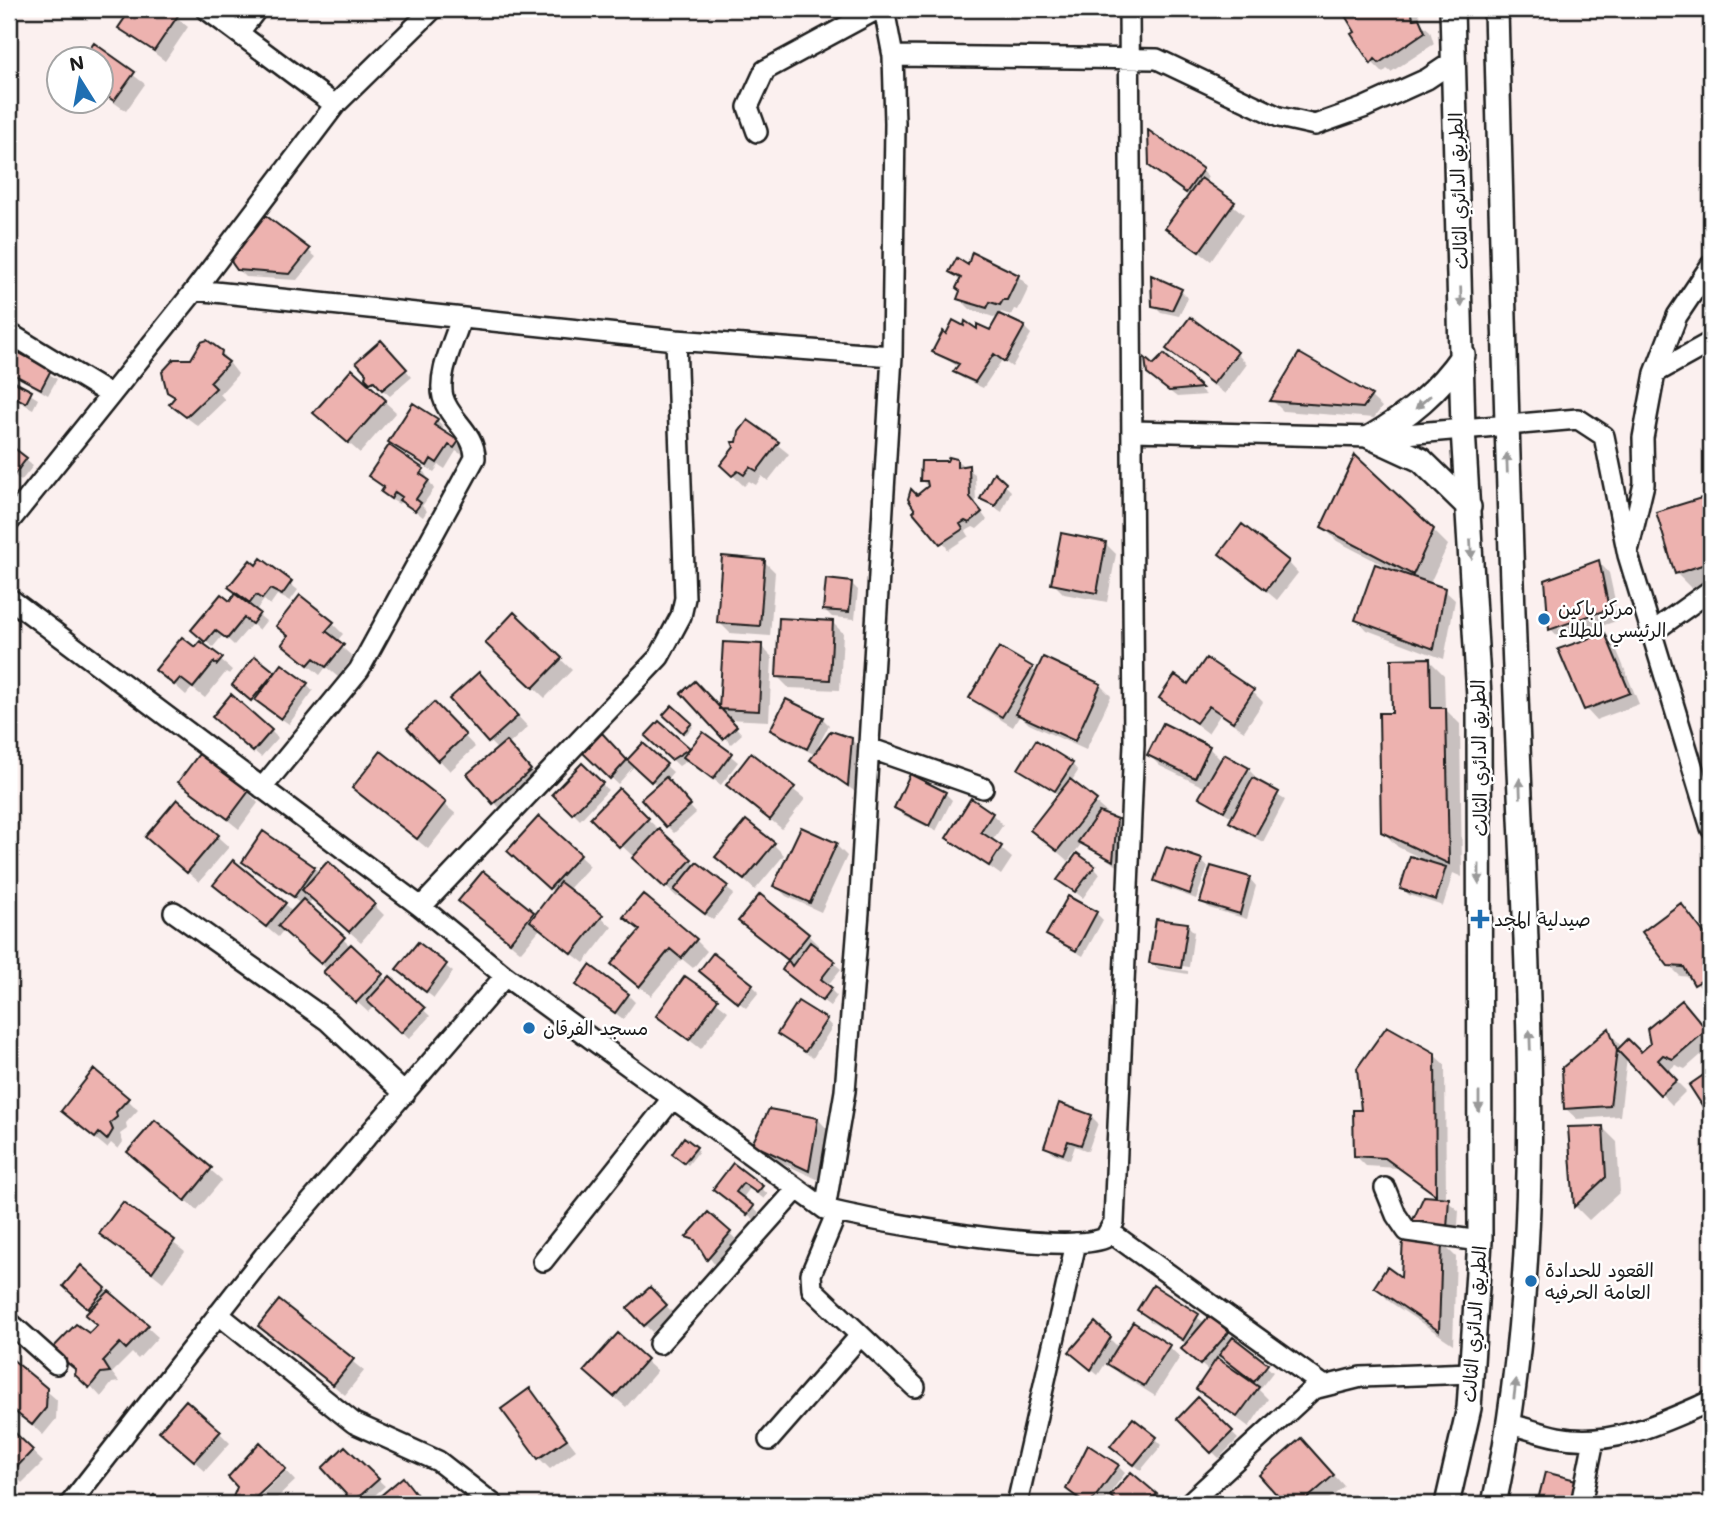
<svg xmlns="http://www.w3.org/2000/svg" width="1720" height="1513" font-family="Mali,'Playpen Sans Arabic',sans-serif">
  <style>
    .shadow { fill: #0003; fill-rule: evenodd }
    .building { fill: #edb2af; stroke: #1c1c1c; stroke-width: 2 }
    .lines { fill: none; stroke-linecap: round; stroke-linejoin: round }
    .minor-casing { stroke: #1c1c1c; stroke-width: 24 }
    .major-casing { stroke: #1c1c1c; stroke-width: 28 }
    .minor { stroke: #fff; stroke-width: 19 }
    .major { stroke: #fff; stroke-width: 23 }
    .oneway { fill: #999 }
    .poi-dot { fill: #1f6fb2; stroke: #fff; stroke-width: 2.5 }
    .labels { text-anchor: middle; stroke-width: 5; stroke-linejoin: round; paint-order: stroke }
    .street-label { font-size: 19px; fill: #1c1c1c; stroke: #fff }
    .poi-label { font-size: 19px; fill: #1c1c1c; stroke: #fff; text-anchor: start }
  </style>
  <rect width="100%" height="100%" fill="#fbf0ef"/>
  <filter id="ink" filterUnits="userSpaceOnUse"><feTurbulence type="fractalNoise" baseFrequency=".0143" numOctaves="2"/><feDisplacementMap in="SourceGraphic" scale="14" xChannelSelector="R" yChannelSelector="G"/><feConvolveMatrix kernelMatrix="1 2 1 2 8 2 1 2 1" color-interpolation-filters="sRGB"/></filter>
  <g filter="url(#ink)">
    <path class="shadow" d="M133,9H167L188,27L165,61L120,27Z
      M1065,9H1104L1105,19L1081,20Z
      M1343,9H1418L1421,23L1430,31L1434,44L1391,72L1387,69L1383,73L1372,62Z
      M94,45L145,84L126,111L102,94V60Z
      M1150,165L1202,170L1208,177L1204,183L1244,214L1211,261L1167,228L1190,196Z
      M266,217L316,257L297,280L246,277L238,269Z
      M969,267L1018,276L1029,287L1018,310L1014,309L1011,315L1001,312L999,316L1024,327L1031,334L1012,367L1002,360L983,388L962,378L955,372L959,367L934,352L947,337L991,333L999,319L970,309L959,298L961,282L951,272Z
      M1181,291L1188,298L1179,316L1161,312L1154,305Z
      M388,349L412,377L390,396L367,377Z
      M1168,349L1236,353L1247,364L1225,394Z
      M12,351L57,379L48,395L9,372V358Z
      M221,352L238,374L220,394L225,400L198,426L182,414L176,399L168,391L192,361Z
      M1300,355L1371,397L1382,407L1374,418L1283,411L1272,400Z
      M1164,356L1206,395L1177,397L1156,381L1153,368Z
      M352,372L396,412L360,453L326,423Z
      M9,381L38,399L33,409L9,396Z
      M413,405L437,420L444,427L441,432L465,449L461,454L456,451L445,469L439,465L434,472L390,442Z
      M749,422L789,454L768,481L762,476L756,485L749,481L744,486L722,465L739,444Z
      M9,446L33,466L21,481L9,471Z
      M956,460L975,474L976,505L987,520L977,529L973,527L966,531L969,536L948,550L917,497L929,488L922,481Z
      M423,470L434,489L422,506L427,511L423,517L401,500L399,504L390,499L383,492L385,489L370,476Z
      M994,475L1011,491L1002,512L982,499Z
      M1711,497V581L1691,588L1676,573L1658,514Z
      M1323,527L1433,530L1448,545L1429,585L1444,590L1455,600L1444,659L1367,630L1357,619L1391,569L1337,541Z
      M1105,543L1116,554L1107,602L1064,594L1053,583Z
      M1221,553L1288,562L1298,573L1277,600Z
      M261,561L298,590L290,601L277,595L270,605L264,600L255,612L266,621L259,630L252,624L234,645L223,635L213,647L200,637L238,594L231,587Z
      M764,561L775,572L770,636L730,633L719,622Z
      M1599,562L1609,573L1616,605L1558,625V629L1616,609L1619,620L1561,640L1551,629Z
      M851,583L858,590L855,619L832,617L825,610Z
      M514,615L572,670L545,698L487,643Z
      M832,622L843,633L840,690L789,688L778,677Z
      M332,623L343,634L336,642L353,657L338,677L326,667L320,675L295,654Z
      M1605,635L1615,646L1639,704L1596,720L1586,709Z
      M200,643L232,670L229,674L226,672L205,698L192,688L186,695L158,670L195,650Z
      M725,644L761,646L772,657L769,721L728,719L742,734L731,744L683,694L721,711Z
      M255,659L275,674L307,684L313,691L289,724L241,692Z
      M1429,660L1444,675L1445,709L1460,724L1462,877L1453,873L1443,906L1409,895L1402,888L1427,861L1398,847L1383,832Z
      M1032,668L1037,674L1100,685L1111,696L1086,750L1029,724L1020,715L1013,727L982,708L971,697Z
      M489,685L528,727L508,745L541,782L505,813L494,802L498,750L489,741Z
      M1189,687L1253,692L1263,702L1244,731L1220,715L1208,733L1161,698Z
      M434,705L475,747L450,771L409,728Z
      M673,708L693,727L686,734L666,715Z
      M822,718L829,725L814,754L779,737L772,730Z
      M221,723L271,731L278,738L261,757Z
      M659,723L690,751L704,734L738,762L721,785L688,760L679,766L647,736Z
      M602,736L627,762L643,745L673,772L666,780L696,813L674,833L667,826L658,786L635,765L618,784L585,753Z
      M851,739L858,747L854,791L813,760Z
      M1209,748L1222,761L1248,769L1255,776L1253,780L1285,800L1263,842L1238,829L1231,822L1234,818L1208,803L1202,796L1206,788L1160,766L1149,755Z
      M382,753L456,814L428,849L354,788Z
      M751,756L805,799L782,829L728,785Z
      M1072,764L1078,771L1071,782L1106,812L1103,816L1123,828L1119,867L1082,843L1068,861L1032,830L1059,795L1020,769Z
      M582,765L608,790L580,820L554,794Z
      M180,782L248,792L258,803L239,829Z
      M619,791L696,866L734,894L713,920L680,894L677,897L592,818Z
      M945,793L952,800L936,831L903,815L896,808Z
      M177,801L229,847L199,882L158,847Z
      M992,814L1003,825L992,841L1012,858L1001,875L948,837Z
      M539,819L590,866L568,890L612,927L584,963L540,929L521,952L461,901L483,874L536,917L555,893L520,861Z
      M773,844L784,855L755,890L718,857Z
      M836,845L847,856L821,912L786,896L775,885Z
      M1201,861L1208,867L1196,899L1163,887L1156,880Z
      M244,862L314,868L374,905L384,915L361,942L313,899L307,905L387,981L390,978L430,1016L409,1039L374,1006L368,1012L336,983L328,970L284,929L278,937L227,895L285,904L293,913L301,904Z
      M1093,867L1100,874L1083,898L1067,886Z
      M1250,879L1256,886L1247,919L1209,908L1202,901Z
      M1681,905L1711,941V992L1707,995L1691,977L1680,976L1669,965Z
      M1096,913L1103,920L1083,956L1049,935Z
      M626,917L696,940L707,951L693,968L682,959L651,996L625,974L641,931Z
      M740,921L808,935L819,946L816,949L841,969L827,986L837,996L830,1006L791,977L789,962Z
      M1187,925L1194,932L1189,967L1156,962V966L1188,971V974L1158,969L1151,962Z
      M418,944L453,972L434,998L405,976Z
      M685,978L728,1011L701,1049L658,1016Z
      M708,978L752,985L759,992L746,1008Z
      M578,985L628,995L635,1002L623,1019Z
      M1692,1013L1711,1036V1046L1685,1069L1675,1065L1667,1072L1686,1091L1672,1105L1627,1058L1620,1116L1577,1119L1566,1109L1609,1030L1622,1048L1641,1054Z
      M826,1020L832,1027L813,1058L779,1034Z
      M1433,1054L1445,1065L1446,1200L1459,1211L1457,1239L1423,1236L1440,1199L1398,1168L1366,1166L1355,1155L1363,1111Z
      M127,1099L138,1110L126,1123L127,1129L120,1134L123,1142L118,1149L111,1143L107,1148L74,1121Z
      M1091,1116L1098,1123L1088,1151L1075,1146L1070,1160L1053,1153L1046,1146Z
      M818,1119L828,1130L819,1180L765,1155L754,1144Z
      M155,1122L222,1180L197,1210L140,1163Z
      M1603,1128L1617,1142L1620,1192L1589,1220L1575,1206L1569,1129Z
      M685,1140L699,1151L688,1165L677,1156Z
      M734,1166L768,1194L764,1199L750,1188L742,1199L760,1214L755,1220L723,1195Z
      M123,1204L185,1252L163,1282L102,1234Z
      M708,1214L737,1240L715,1265L700,1245L688,1237Z
      M1441,1242L1456,1257L1453,1344L1390,1302L1376,1287L1402,1281Z
      M81,1268L158,1337L138,1359L132,1353L112,1373L119,1382L112,1383L101,1397L77,1371L69,1365L66,1371L49,1354L89,1336L99,1326L92,1311L72,1293Z
      M1153,1287L1205,1323L1228,1333L1273,1372L1259,1390L1268,1399L1249,1427L1198,1389L1210,1372L1190,1355L1187,1344L1150,1321L1139,1310ZM1222,1355L1257,1384L1255,1386L1217,1360Z
      M650,1289L673,1313L652,1332L629,1308Z
      M279,1302L364,1371L345,1395L260,1326Z
      M1095,1324L1119,1348L1169,1347L1180,1357L1155,1396L1120,1374L1107,1361L1098,1375L1078,1359Z
      M618,1336L657,1371L626,1407L597,1382Z
      M12,1361L57,1400L56,1419L43,1435L9,1405L12,1401L9,1364Z
      M530,1390L576,1450L550,1469L539,1458Z
      M1198,1400L1238,1439L1219,1458L1179,1419Z
      M9,1429L43,1462L22,1483L9,1469Z
      M219,1432L230,1443L205,1471L172,1441Z
      M1155,1438L1162,1445L1141,1470L1119,1453Z
      M345,1449L385,1486L365,1504H358L325,1468Z
      M1312,1451L1344,1486L1324,1504H1287L1261,1475Z
      M1118,1466L1125,1473L1102,1504H1087L1075,1495Z
      M286,1471L295,1481L271,1504H252Z
      M1112,1496H1155L1162,1502L1121,1504Z"/>
    <path class="building" d="M131,9H170L179,14L154,51L118,28Z
      M1341,9H1411L1413,19L1419,18L1425,32L1379,63L1375,59L1371,64L1351,34L1355,32Z
      M94,43L135,72L114,101L102,93V60H82Z
      M1148,130L1203,169L1186,193L1149,166Z
      M1201,178L1235,202L1199,252L1165,228Z
      M265,215L310,249L290,274L237,270L232,263L230,256Z
      M972,252L1019,275L1007,300H1003L1000,305L990,302L987,308L957,299L960,291L956,288L961,278L949,272L957,258L968,265Z
      M1151,275L1182,289L1172,310L1152,306Z
      M999,314L1025,326L1005,362L994,354L975,382L953,372L959,364L932,352L943,331L946,334L953,320L964,326L965,321L977,329V324L990,330Z
      M1190,317L1238,352L1213,384L1166,349Z
      M207,340L222,351L221,356L229,362L210,382L216,388L186,417L169,404L175,397L167,392L162,372L174,359H191L201,342Z
      M381,340L407,369L382,390L374,381L370,383L365,378L366,373L356,362Z
      M12,349L51,370L41,389L9,372Z
      M1299,353L1372,395L1363,408L1270,401Z
      M1164,354L1202,388L1169,391L1147,374L1145,358L1153,365Z
      M352,369L386,400L348,443L313,413Z
      M9,379L32,391L26,403L9,394Z
      M413,403L438,419L434,425L459,441L454,448L449,445L437,463L431,459L427,466L388,442Z
      M748,420L779,442L757,471L750,467L744,475L738,471L732,476L720,465L734,447L732,442H737L739,432Z
      M9,444L27,458L14,475L9,471Z
      M389,445L424,469L420,474L429,480L416,499L421,503L415,511L399,500L402,497L395,492L391,499L381,492L384,487L368,476Z
      M1355,455L1434,529L1413,575L1321,527Z
      M949,457L957,459V467L969,465L970,497L982,512L969,523L965,521L960,524L963,529L940,544L913,512L915,510L908,499L911,489L917,495L928,486L927,481H920L921,461H947Z
      M994,472L1006,483L995,506L980,499Z
      M1711,495V562L1675,574L1656,512Z
      M1242,524L1289,561L1266,590L1219,554Z
      M1061,533L1106,542L1097,593L1051,584Z
      M722,556L765,560L760,626L717,623Z
      M261,558L292,581L282,595L270,589L262,599L256,595L250,603L228,587L250,560L256,565Z
      M1599,560L1609,609L1549,630L1545,580Z
      M1375,564L1445,588L1434,649L1355,620Z
      M826,579L852,582L849,612L823,610Z
      M221,594L230,601L235,594L260,613L252,624L244,618L227,639L215,630L205,642L191,630Z
      M300,595L334,622L326,631L344,645L326,667L314,658L308,665L282,644L288,636L276,626Z
      M514,612L562,658L533,688L485,643Z
      M779,618L833,621L830,680L776,677Z
      M1605,633L1630,693L1584,710L1558,649Z
      M182,637L195,647L200,641L223,658L217,665L214,662L193,688L180,678L174,685L155,670Z
      M723,642L762,644L759,711L719,709Z
      M999,647L1033,667L1002,717L969,698Z
      M255,656L275,672L251,701L232,685Z
      M1043,657L1101,684L1075,741L1016,714Z
      M1206,658L1254,690L1233,722L1209,706L1196,723L1159,698L1175,675L1188,684Z
      M1430,658L1431,708H1446L1449,864L1381,832L1379,713H1392L1391,659Z
      M282,664L308,683L281,719L255,700Z
      M479,672L518,716L488,743L449,699Z
      M695,681L737,726L723,739L681,693Z
      M231,694L272,730L253,752L212,717Z
      M786,699L823,717L807,749L770,730Z
      M434,702L466,735L438,761L407,728Z
      M672,705L692,723L683,733L663,715Z
      M659,721L690,748L671,760L645,736Z
      M1163,723L1210,746L1195,778L1147,755Z
      M831,731L852,738L848,786L810,760Z
      M703,732L732,753L713,779L683,757Z
      M602,733L627,760L610,779L583,753Z
      M1711,737V752L1705,741Z
      M1036,740L1073,763L1055,791L1018,769Z
      M506,741L531,770L493,804L467,774Z
      M643,743L667,764L651,782L627,760Z
      M381,751L446,802L417,839L352,788Z
      M751,753L795,787L770,820L726,785Z
      M199,754L249,791L228,819L178,782Z
      M1224,754L1249,768L1224,811L1199,797Z
      M582,763L603,783L572,814L552,794Z
      M910,774L946,792L929,826L894,808Z
      M666,777L691,805L666,827L641,799Z
      M1253,778L1279,792L1255,836L1229,822Z
      M1070,779L1097,800L1057,851L1030,830Z
      M619,788L649,818L620,848L590,818Z
      M971,798L993,813L981,832L1002,846L989,866L946,838Z
      M177,799L219,835L187,873L145,837Z
      M1099,812L1117,819L1113,861L1078,842Z
      M539,816L581,854L549,889L507,851Z
      M746,820L775,843L744,880L715,857Z
      M801,827L837,843L810,903L773,886Z
      M659,829L692,859L665,888L632,858Z
      M263,831L315,867L294,897L242,862Z
      M1166,847L1202,859L1190,894L1154,881Z
      M1077,853L1095,866L1075,892L1057,880Z
      M1410,856L1446,867L1436,900L1400,889Z
      M233,860L286,903L266,927L213,885Z
      M328,861L375,904L349,932L302,890Z
      M697,862L728,886L705,914L674,890Z
      M1211,866L1250,877L1240,914L1200,902Z
      M483,871L534,912L510,942L458,901Z
      M560,882L603,915L572,954L530,921Z
      M643,894L697,939L681,958L670,949L639,987L611,964L640,930L623,917Z
      M760,894L809,934L788,960L738,921Z
      M1068,896L1097,912L1076,951L1046,935Z
      M303,899L345,937L321,964L278,926Z
      M1681,903L1707,937L1704,948L1711,960V975L1694,985L1684,967L1668,966L1642,932Z
      M1156,919L1188,923L1181,968L1149,963Z
      M418,942L447,964L426,992L396,969Z
      M810,942L835,961L821,979L832,988L822,1001L782,970L788,960L792,966Z
      M351,944L383,974L356,1003L323,972Z
      M713,953L753,984L738,1003L699,971Z
      M590,965L629,994L615,1013L576,985Z
      M390,976L425,1008L401,1033L367,1001Z
      M685,976L718,999L689,1040L656,1016Z
      M1682,1000L1707,1030L1673,1059L1663,1055L1658,1060L1677,1080L1660,1095L1617,1050L1628,1039L1641,1052L1650,1044L1647,1029Z
      M798,1001L827,1019L805,1052L777,1034Z
      M1387,1026L1435,1053L1436,1195L1385,1158L1354,1156L1353,1110H1361L1357,1068Z
      M1609,1028L1617,1050L1610,1106L1564,1109L1562,1068Z
      M94,1069L129,1098L116,1112L117,1117L110,1123L113,1130L107,1140L99,1133L95,1138L61,1111Z
      M1711,1070V1119L1689,1085Z
      M1059,1103L1092,1115L1081,1145L1068,1141L1063,1154L1044,1147Z
      M769,1109L818,1118L809,1171L752,1144Z
      M155,1120L212,1168L185,1201L127,1152Z
      M1603,1126L1606,1177L1574,1207L1568,1127Z
      M684,1137L697,1147L684,1163L672,1154Z
      M733,1163L763,1186L757,1193L743,1183L736,1192L754,1206L747,1215L713,1189Z
      M1424,1196L1449,1198L1447,1229L1410,1226Z
      M123,1202L175,1240L152,1272L99,1234Z
      M708,1212L731,1232L707,1260L695,1240L686,1237Z
      M1403,1238L1442,1240L1439,1331L1374,1287L1387,1267L1401,1277Z
      M81,1265L106,1288L88,1309L63,1286Z
      M1153,1285L1199,1314L1183,1340L1137,1310Z
      M650,1287L667,1305L644,1326L627,1308Z
      M109,1291L149,1325L126,1349L120,1343L103,1361L110,1372L101,1373L89,1388L75,1375L76,1370L58,1355L47,1354L76,1324L89,1333L97,1325L85,1315Z
      M279,1300L354,1359L333,1385L258,1326Z
      M1210,1315L1229,1332L1200,1365L1181,1349Z
      M1095,1322L1111,1337L1091,1370L1069,1352Z
      M1133,1322L1170,1345L1144,1386L1107,1364Z
      M618,1333L647,1359L614,1397L584,1371Z
      M1233,1337L1268,1364L1254,1382L1219,1355Z
      M1217,1358L1259,1387L1237,1417L1196,1389Z
      M12,1359L47,1388L46,1408L32,1425L9,1407V1362Z
      M530,1388L567,1439L538,1459L501,1409Z
      M1198,1397L1233,1431L1211,1453L1177,1419Z
      M186,1400L221,1431L194,1461L159,1431Z
      M1133,1418L1157,1437L1134,1465L1110,1446Z
      M9,1427L33,1450L11,1473L9,1471Z
      M1301,1438L1334,1475L1301,1504H1285L1259,1475Z
      M260,1442L286,1469L249,1504H240L233,1497L237,1487L228,1477Z
      M1088,1445L1119,1465L1090,1504H1086L1066,1489Z
      M345,1446L379,1479L353,1502L322,1468Z
      M1131,1472L1157,1494L1148,1504H1119L1110,1496Z
      M1545,1472L1576,1480L1570,1504H1537Z
      M403,1477L424,1504H375L373,1502Z
      M154,1495L163,1504H144Z"/>
    <g class="lines">
      <defs>
        <path id="minor" d="M206,9L335,105
          M240,31L257,9
          M893,56L1157,59L1279,117L1315,125L1363,108L1427,79L1454,61
          M757,132L748,107L765,70L878,9
          M195,290L335,105L433,9
          M9,333L109,394
          M1655,373L1711,342
          M1134,431L1371,437L1578,419L1604,436L1628,555L1711,828
          M9,522L195,290L676,340L892,356
          M1629,547L1644,484L1643,438L1655,373L1677,316L1711,265
          M9,598L421,907L505,976L825,1209C875,1222 1062,1256 1105,1238L1114,1222L1134,744L1129,9
          M1651,633L1711,590
          M869,748L983,788
          M262,788L359,670L475,458C475,432 449,420 443,397C437,373 455,340 461,318
          M421,907L659,657L681,616L685,598L676,340
          M174,912L328,1021L405,1094
          M1385,1188L1396,1215L1407,1231L1480,1241
          M825,1209L845,1091L859,912L892,356L895,123L893,56L884,9
          M837,1212L811,1274L812,1289L915,1387
          M1110,1232L1323,1385
          M543,1261L671,1100
          M218,1314L354,1423L438,1461L493,1504
          M9,1322L56,1364
          M659,1344L797,1189
          M1510,1424C1526,1428 1542,1434 1558,1437C1612,1448 1663,1422 1711,1401
          M769,1440L859,1337
          M70,1504L264,1256L505,976
          M1017,1504L1076,1243
          M1188,1504L1313,1389L1361,1377L1472,1373
          M1581,1504L1594,1440"/>
        <path id="major" d="M1371,437C1409,415 1438,391 1463,355
          M1371,437L1421,460L1469,507
          M1447,1504L1469,1408L1480,1241L1479,697L1463,429L1452,9
          M1494,1504C1547,1255 1528,999 1518,746C1508,501 1502,255 1496,9"/>
      </defs>
      <use href="#minor" class="minor-casing"/>
      <use href="#major" class="major-casing"/>
      <use href="#minor" class="minor"/>
      <use href="#major" class="major"/>
    </g>
    <defs><path id="oneway-solid" d="M-6-.8H1V-3.2L6.5 0L1 3.2V.8H-6Z" transform="scale(1.75)"/></defs>
    <g class="oneway">
      <use href="#oneway-solid" transform="translate(1461 297) rotate(88)"/>
      <use href="#oneway-solid" transform="translate(1423 402) rotate(139)"/>
      <use href="#oneway-solid" transform="translate(1507 463) rotate(-92)"/>
      <use href="#oneway-solid" transform="translate(1471 549) rotate(87)"/>
      <use href="#oneway-solid" transform="translate(1520 788) rotate(-92)"/>
      <use href="#oneway-solid" transform="translate(1479 874) rotate(90)"/>
      <use href="#oneway-solid" transform="translate(1530 1040) rotate(-92)"/>
      <use href="#oneway-solid" transform="translate(1479 1102) rotate(90)"/>
      <use href="#oneway-solid" transform="translate(1515 1389) rotate(-83)"/>
    </g>
  </g>
  <g class="poi-dot">
    <circle cx="1544" cy="619" r="7"/>
    <path d="M1476.5 908.5h7v7h7v7h-7v7h-7v-7h-7v-7h7z"/>
    <circle cx="529" cy="1028" r="7"/>
    <circle cx="1531" cy="1281" r="7"/>
  </g>
  <g class="labels">
    <g class="street-label">
      <text transform="translate(1458 191) rotate(-92)" y="7">الطريق الدائري الثالث</text>
      <text transform="translate(1479 758) rotate(-91)" y="7">الطريق الدائري الثالث</text>
      <text transform="translate(1474 1324) rotate(-86)" y="7">الطريق الدائري الثالث</text>
    </g>
    <g class="poi-label">
      <text x="1558" y="615">مركز باكين<tspan x="1558" dy="22">الرئيسي للطلاء</tspan></text>
      <text x="1494" y="926">صيدلية المجد</text>
      <text x="543" y="1035">مسجد الفرقان</text>
      <text x="1545" y="1277">القعود للحدادة<tspan x="1545" dy="22">العامة الحرفيه</tspan></text>
    </g>
  </g>
  <rect width="1720" height="1513" fill="none" stroke="#fff" stroke-width="35"/>
  <rect x="18" y="18" width="1685" height="1478" fill="none" stroke="#1c1c1c" stroke-width="2.5" filter="url(#ink)"/>
  <g transform="translate(80 80) rotate(349)"><circle r="33" fill="#ffffff" stroke="#a4a4a4" stroke-width="2"/>
  <path d="M0-5L12 26L0 18L-12 26Z" fill="#1f6fb2"/>
  <text y="-10" font-size="19" font-weight="bold" text-anchor="middle" fill="#1c1c1c">N</text>
  </g>
</svg>
